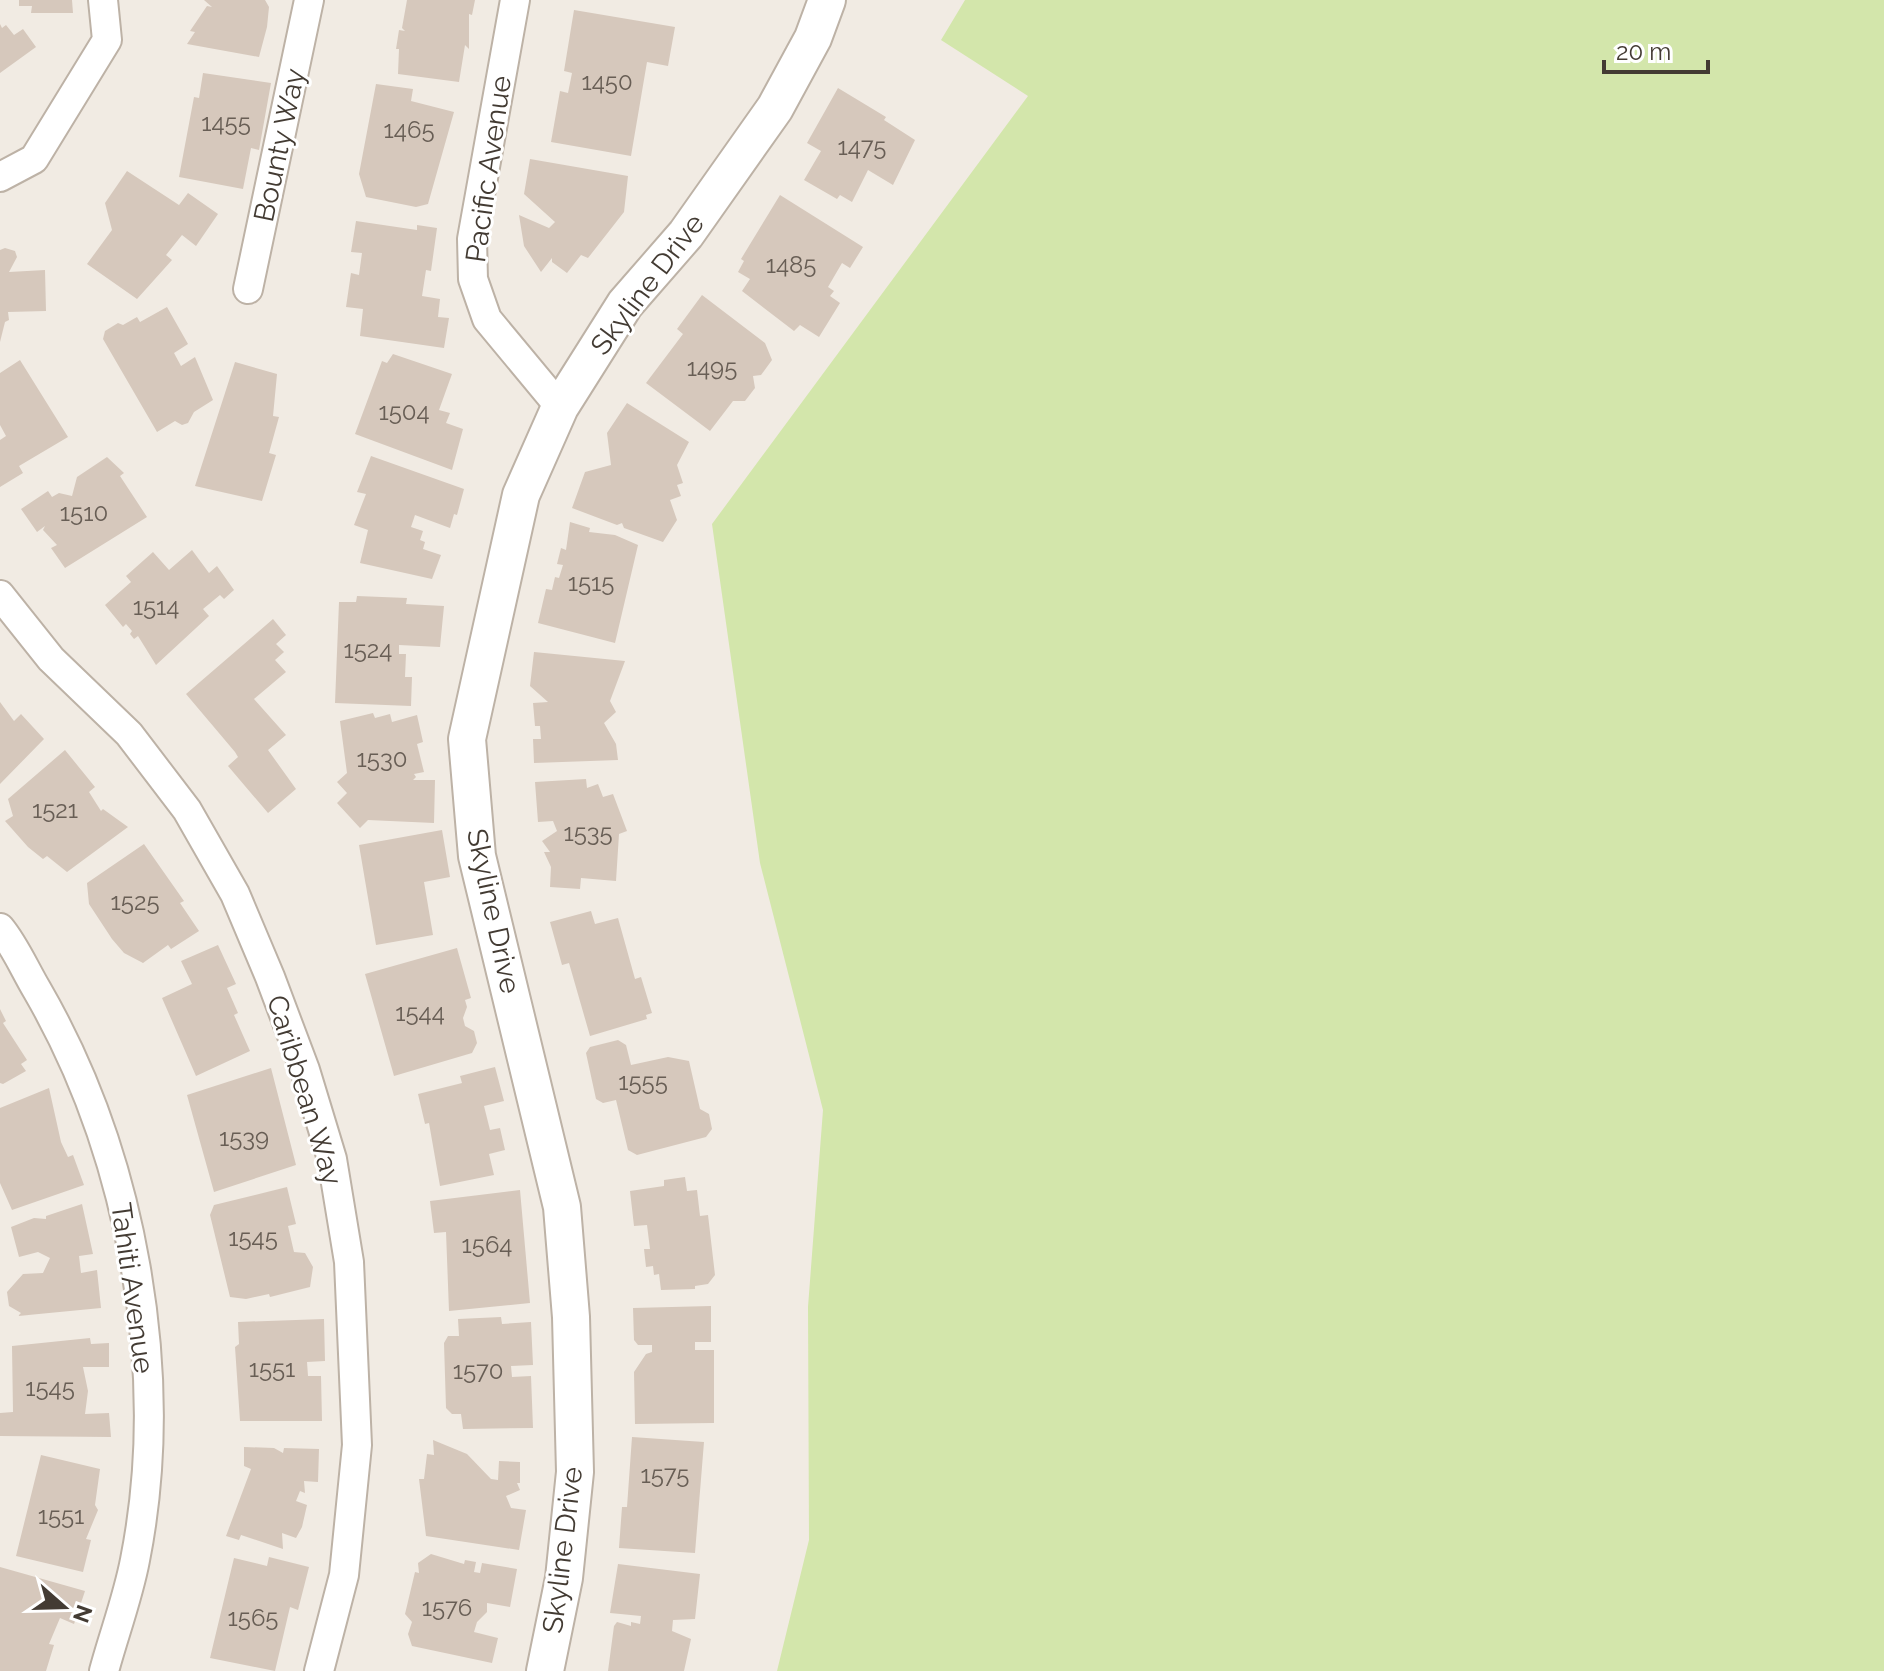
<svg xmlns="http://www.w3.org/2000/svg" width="1884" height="1671" font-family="Raleway,sans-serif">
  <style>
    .green { fill: #d3e6ab }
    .building { fill: #d6c8bc }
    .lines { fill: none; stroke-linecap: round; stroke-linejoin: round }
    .minor-casing { stroke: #bdb2a6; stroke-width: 32 }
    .tertiary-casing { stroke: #bdb2a6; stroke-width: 40 }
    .minor { stroke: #fff; stroke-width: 28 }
    .tertiary { stroke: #fff; stroke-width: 36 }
    .labels { text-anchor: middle; stroke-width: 6; stroke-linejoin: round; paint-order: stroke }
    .number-label { font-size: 24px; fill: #685e55 }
    .street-label { font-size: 28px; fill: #433b33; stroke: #fff }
  </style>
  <rect width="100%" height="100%" fill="#f1ebe3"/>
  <path class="green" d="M965,0H1884V1671H777L809,1540L808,1307L823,1110L760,863L712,524L1028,96L941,40Z"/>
  <path class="building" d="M19,0H72L73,13H31L32,6H19Z
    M204,0H265L269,7L267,27L259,57L187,44L195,32L190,31L207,6L212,7Z
    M407,0H475L472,15L469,14V49L465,45L459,82L398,74L399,49H396L399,30L405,31L402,28Z
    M574,10L675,27L668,66L647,62L631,156L551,142L560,91L568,93L572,73L564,71Z
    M0,24L2,28L6,25L14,35L23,29L36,47L0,73Z
    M203,73L271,83L259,150L251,148L243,189L179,177L194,97L199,98Z
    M376,84L413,89L411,101L454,112L428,204L416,207L366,197L359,174Z
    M838,88L886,117L884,120L915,140L893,185L868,170L852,202L840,195L837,199L804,180L821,151L807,143Z
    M530,159L628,176L624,212L588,258L581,255L567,273L552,262V258L541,272L524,246L519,215L549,228L555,222L524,194Z
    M127,171L179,205L188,193L218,214L196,246L182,235L166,255L172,260L137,299L87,264L112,230L105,203Z
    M780,195L863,247L850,268L842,263L828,287L834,291L830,296L840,303L819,337L800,325L794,331L742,291L750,279L738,272L744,261L741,259Z
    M356,221L417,230V225L437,228L431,271L426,270L422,296L440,299L438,317L449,318L444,348L360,336L363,309L346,307L351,273L359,275L362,253L351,252Z
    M5,248L15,251L17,257L9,272L45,270L46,311L8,312L9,320L5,322L0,342V250Z
    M702,295L765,343L772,360L761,375L753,376L755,388L745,401H733L710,431L646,383L683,334L677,329Z
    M167,307L188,344L174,353L181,366L195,357L213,400L194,412L188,423L182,425L175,421L157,432L103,339L105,331L118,323L123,325L137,317L140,322Z
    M393,354L452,374L439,410L450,413L446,423L463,429L452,470L355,434L382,361L387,363Z
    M20,360L68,437L19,466L23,473L0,487V440L6,436L0,425V373Z
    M235,362L277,374L273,416L279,417L269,453L276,455L262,501L195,486Z
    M627,403L689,442L677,465L683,483L677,485L681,496L670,500L677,520L663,542L624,528L622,523L617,525L572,508L585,472L611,465L607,433Z
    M371,456L464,489L457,515L454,514L450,528L415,515L411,527L423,531L420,540L425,542L423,549L441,555L432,579L360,563L368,530L354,525L366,494L357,492Z
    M107,457L124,473L120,476L147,517L65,568L51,548L57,545L43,530L45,526L37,532L21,509L48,491L52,497L59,493L72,496L77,477Z
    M570,522L590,528L589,532L615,535L638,545L615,643L538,623L546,589L552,590L555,577L559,578L563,565L557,564L561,548L566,550Z
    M192,550L209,573L217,566L234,590L224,599L220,595L203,609L209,616L156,665L138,636L134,639L130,634L132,631L126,624L123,627L105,605L131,582L126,576L153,552L169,570Z
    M357,596L407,598L406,604L444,606L440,647L399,645V654H406L405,677H412L411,706L335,703L339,602H356Z
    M273,619L286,635L276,644L284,652L275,660L286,672L254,699L286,735L268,750L296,789L268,813L228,766L238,757L235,752L186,694Z
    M534,652L625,661L610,701L616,712L604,723L616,744L618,760L534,763L533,739H541L540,726H535L533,703L548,702L530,686Z
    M0,702L14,721L21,714L44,739L0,784Z
    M373,713L375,718L390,714L392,722L417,715L423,742L417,744L424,772L414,774L416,777L413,780H435L434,823L368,820L360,828L337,803L347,793L337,782L347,773L340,721Z
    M65,750L95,787L89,792L101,811L103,809L128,827L67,872L47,856L43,859L28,847L5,821L13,816L8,799Z
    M586,779L587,788L598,784L603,797L613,794L627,831L619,834L616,881L581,878L580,889L550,887L551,867L544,852H550L542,841L557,831L553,821L538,822L535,782Z
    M442,830L450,877L424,882L433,935L376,945L359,845Z
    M144,844L184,901L180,903L199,931L171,949L168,945L143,963L124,953L112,939L89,904L87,883Z
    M591,911L595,924L618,918L635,979L641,977L652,1013L646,1015L647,1019L590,1036L569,963L562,965L550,922Z
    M218,945L236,984L227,988L238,1013L234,1015L250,1051L196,1076L162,998L192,984L181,961Z
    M457,948L471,998L465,1000L467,1007L463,1018L465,1026L474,1031L477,1043L472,1053L394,1076L365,974Z
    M0,1009L6,1021L3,1023L27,1060L21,1064L26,1071L3,1084L0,1083Z
    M618,1040L626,1045L631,1065L668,1057L689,1061L700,1109L709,1114L712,1129L706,1137L637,1155L628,1150L616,1100L603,1103L596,1099L586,1053L590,1047Z
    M495,1067L504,1101L484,1106L490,1130L500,1128L505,1150L489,1154L494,1175L440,1186L429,1123L425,1124L418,1094L462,1083L460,1076Z
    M271,1068L296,1165L214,1192L187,1095Z
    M49,1088L61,1142L68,1157L73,1155L84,1185L12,1210L0,1183V1108Z
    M685,1177L687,1191L697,1190L700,1216L708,1215L715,1275L708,1284L695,1286V1289L661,1290L659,1274L654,1275L653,1266L646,1267L644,1249H650L647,1225L634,1226L630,1191L664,1186V1180Z
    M287,1187L296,1224L288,1226L294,1252L305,1253L313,1267L310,1287L270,1297L269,1294L246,1299L230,1297L210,1215L214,1205Z
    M520,1190L530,1303L449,1311L446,1232L434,1233L430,1201Z
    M82,1204L93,1254L79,1256L81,1273L97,1270L101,1308L18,1316L21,1313L9,1306L7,1292L23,1274L43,1273L50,1258L38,1252L19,1257L11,1227L34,1218L46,1219V1216Z
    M711,1306V1342H695V1350H714V1423L635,1424L634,1372L646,1354L652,1352V1345H638L634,1340L633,1308Z
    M501,1317L502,1324L531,1322L533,1365L511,1366L512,1377L531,1376L533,1428L463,1429L461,1414H452L446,1408L444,1343L448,1336H459L458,1319Z
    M324,1319L325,1361L307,1362L308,1376H321L322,1421H240L235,1347L239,1344L238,1322Z
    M90,1338L91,1344L109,1343V1367H83L88,1391L85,1414L109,1413L111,1437L0,1436V1413L13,1412L12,1346Z
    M632,1437L704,1442L695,1553L619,1548L622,1507H627Z
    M433,1440L467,1454L491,1479L498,1480L499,1461L520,1462V1483H517L520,1490L506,1496L511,1508L526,1510L519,1550L426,1536L419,1479H424L427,1454L434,1455Z
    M244,1447L274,1448L283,1453L284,1448L319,1449L318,1482L304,1481L305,1493L300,1491L296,1501L307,1505L302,1527L296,1538L282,1533L283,1549L241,1535L239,1540L226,1536L251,1469L244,1466Z
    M41,1455L100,1469L95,1505L98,1510L86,1539L91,1540L83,1572L16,1556Z
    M431,1554L464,1564L465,1560L476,1562L474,1572L480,1573L482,1563L517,1569L510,1607L487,1603V1612L477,1622L474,1632L498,1638L492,1663L412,1646L408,1634L412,1622L405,1614L415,1572L419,1573L418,1563Z
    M269,1557L309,1567L298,1610L290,1607L275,1671L210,1658L234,1558L267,1566Z
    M618,1564L700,1574L695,1619L673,1620L672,1631L691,1639L684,1671H608L614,1626L617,1622L631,1626V1622L640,1624L641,1616L610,1613Z
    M0,1567L85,1591L74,1624L60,1618L49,1644L54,1645L46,1671H0Z"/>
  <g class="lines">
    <defs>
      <path id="minor" d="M515,0L472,239L473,279L487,319L560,407
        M0,177L34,159L107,40L103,0
        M248,289L309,0
        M0,595L51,659L129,734L187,810L235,894L270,977L305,1070L332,1159L349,1262L357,1445L344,1575L319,1671
        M0,928C15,946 25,970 37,990C132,1154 172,1373 135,1560C128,1597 114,1634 104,1671"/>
      <path id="tertiary" d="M545,1671L564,1578L575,1472L571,1317L562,1207L477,856L467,739L521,495L560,407L625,304L686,234L775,108L813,38L827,0"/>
    </defs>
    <use href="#minor" class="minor-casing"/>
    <use href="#tertiary" class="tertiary-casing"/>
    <use href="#minor" class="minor"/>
    <use href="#tertiary" class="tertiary"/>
  </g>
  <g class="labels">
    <g class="number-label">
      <text x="607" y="90">1450</text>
      <text x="226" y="131">1455</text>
      <text x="409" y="138">1465</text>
      <text x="862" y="155">1475</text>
      <text x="791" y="273">1485</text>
      <text x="712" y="376">1495</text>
      <text x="404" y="420">1504</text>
      <text x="84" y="521">1510</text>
      <text x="591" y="591">1515</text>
      <text x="156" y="615">1514</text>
      <text x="368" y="658">1524</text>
      <text x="382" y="767">1530</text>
      <text x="55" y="818">1521</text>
      <text x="588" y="841">1535</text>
      <text x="135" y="910">1525</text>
      <text x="420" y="1021">1544</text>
      <text x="643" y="1090">1555</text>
      <text x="244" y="1146">1539</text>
      <text x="253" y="1246">1545</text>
      <text x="487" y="1253">1564</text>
      <text x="272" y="1377">1551</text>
      <text x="478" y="1379">1570</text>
      <text x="50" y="1396">1545</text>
      <text x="665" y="1483">1575</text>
      <text x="61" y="1524">1551</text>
      <text x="447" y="1616">1576</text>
      <text x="253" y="1626">1565</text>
    </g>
    <g class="street-label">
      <text transform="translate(279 145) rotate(-78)" y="10">Bounty Way</text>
      <text transform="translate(488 169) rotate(-82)" y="10">Pacific Avenue</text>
      <text transform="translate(647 284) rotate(-53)" y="10">Skyline Drive</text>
      <text transform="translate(494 911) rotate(78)" y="10">Skyline Drive</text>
      <text transform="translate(305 1090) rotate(73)" y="10">Caribbean Way</text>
      <text transform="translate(133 1288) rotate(82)" y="10">Tahiti Avenue</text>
      <text transform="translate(562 1550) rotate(-83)" y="10">Skyline Drive</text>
    </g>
  </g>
  <g transform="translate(64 1607) rotate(110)" stroke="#ffffff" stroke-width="6" paint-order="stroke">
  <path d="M0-6L14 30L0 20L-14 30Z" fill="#433b33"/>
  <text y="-12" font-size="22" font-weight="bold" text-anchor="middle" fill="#433b33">N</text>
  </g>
  <path d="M1604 60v12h104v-12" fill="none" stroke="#433b33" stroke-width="4"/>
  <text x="1616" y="60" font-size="24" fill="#433b33" stroke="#ffffff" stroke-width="6" paint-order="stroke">20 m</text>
</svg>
